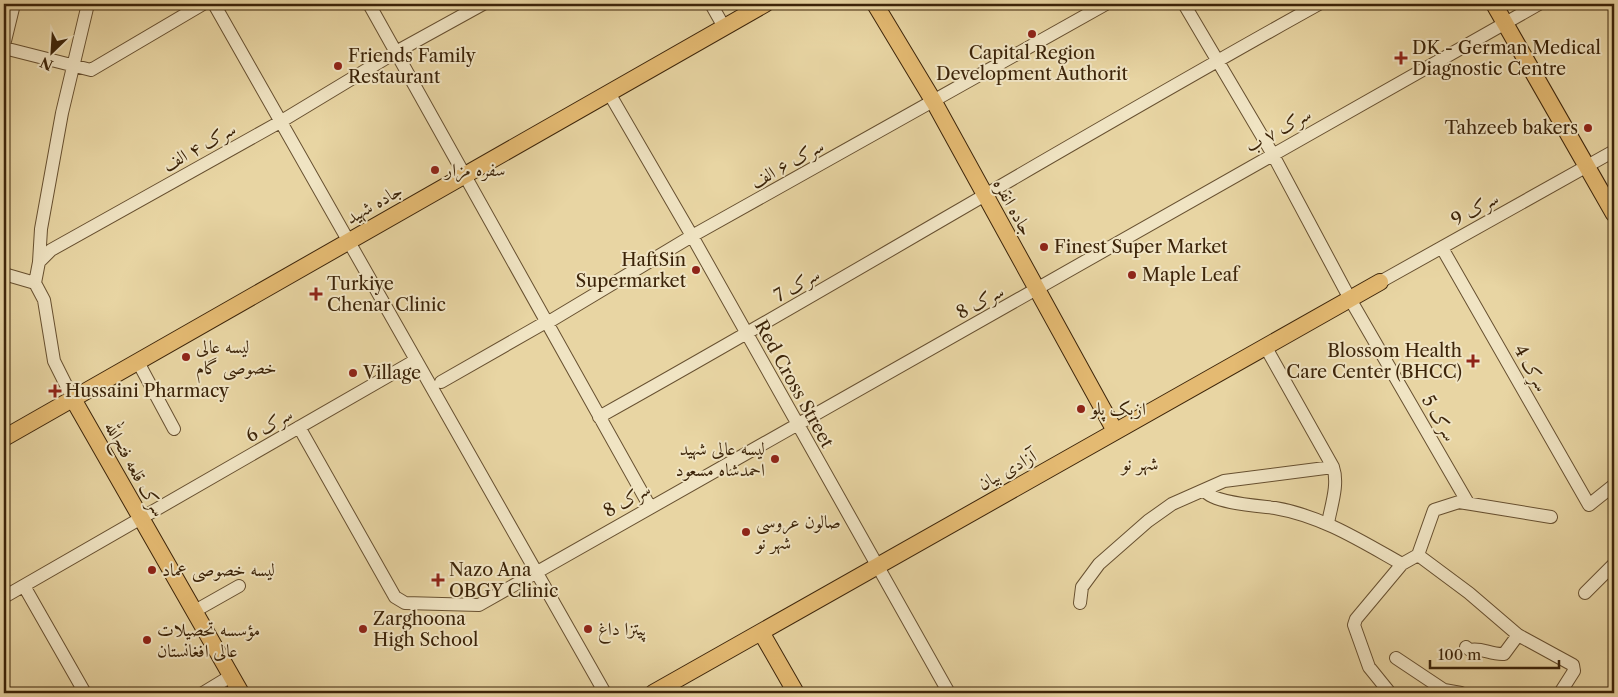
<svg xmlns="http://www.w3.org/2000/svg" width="1618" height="697" font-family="'Libre Caslon Text',Amiri,serif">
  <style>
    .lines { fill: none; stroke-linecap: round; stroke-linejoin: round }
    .minor-casing { stroke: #675030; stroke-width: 14 }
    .major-casing { stroke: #3c2409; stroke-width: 18 }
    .minor { stroke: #f0e4c3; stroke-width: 12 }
    .major { stroke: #e4ba72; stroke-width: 16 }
    .poi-dot { fill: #8f2418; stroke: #f0e4c3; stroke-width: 2 }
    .labels { text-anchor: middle; stroke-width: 4; stroke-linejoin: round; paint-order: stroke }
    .poi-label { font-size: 18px; fill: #3c2409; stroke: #f0e4c3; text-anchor: start }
    .street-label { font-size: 18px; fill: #3c2409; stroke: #f0e4c3 }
    .neighbourhood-label { font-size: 19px; fill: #3c2409; stroke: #f0e4c3 }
  </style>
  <rect width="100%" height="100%" fill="#e8d5a3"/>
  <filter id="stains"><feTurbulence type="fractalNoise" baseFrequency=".004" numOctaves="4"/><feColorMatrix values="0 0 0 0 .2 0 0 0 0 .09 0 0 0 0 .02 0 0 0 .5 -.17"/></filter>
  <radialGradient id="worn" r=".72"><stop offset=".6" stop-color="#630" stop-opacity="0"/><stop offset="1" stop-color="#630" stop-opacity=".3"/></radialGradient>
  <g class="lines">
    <defs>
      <path id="minor" d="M214,4L605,693
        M369,4L650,507
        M711,4L724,27
        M1184,4L1272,153L1350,299L1468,503
        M4,45L14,4
        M4,48L91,70L203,4
        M609,93L692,236L949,693
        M1442,248L1589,505L1614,485
        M39,262L41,229L62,113L88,4
        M4,274L35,283L44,300L54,361L73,399
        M1380,282L1614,151
        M35,283L39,262L51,250L280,122L396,52L483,4
        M547,323L692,236L1106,4
        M138,362L174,429
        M441,382L546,322
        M599,417C841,282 1077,138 1319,4
        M299,427L395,597L405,603L479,605L1539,4
        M1205,491C1213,503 1259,506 1275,508C1322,516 1361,541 1402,564
        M1328,523C1331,506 1339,484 1333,467
        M1418,555L1469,593L1518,635L1573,665L1574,671L1560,693
        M24,586L85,693
        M1585,593L1614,564
        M4,597L416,360
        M1080,603L1082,587L1099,564L1148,521L1172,504L1224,481L1333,467L1265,346
        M193,612L239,586
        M1466,647L1470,650C1481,647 1491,655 1504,654L1518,635
        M1396,658L1444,690L1461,693
        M203,693L231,676
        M1390,693L1369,667L1354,625L1356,619L1402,564L1418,555L1434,510L1459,502L1551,517"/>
      <path id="major" d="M875,4L934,102L1115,431
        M1494,4L1614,214
        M73,399L241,693
        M4,438L765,4
        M761,632L796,693
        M653,693L1380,282"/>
    </defs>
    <use href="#minor" class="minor-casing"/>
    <use href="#major" class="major-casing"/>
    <use href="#minor" class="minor"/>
    <use href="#major" class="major"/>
  </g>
  <g class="poi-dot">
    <circle cx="1032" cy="34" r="5"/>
    <path d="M1398.5 50.5h5v5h5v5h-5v5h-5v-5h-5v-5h5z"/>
    <circle cx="338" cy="66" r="5"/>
    <circle cx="1588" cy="128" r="5"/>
    <circle cx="435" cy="170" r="5"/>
    <circle cx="1044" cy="247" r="5"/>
    <circle cx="696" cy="270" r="5"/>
    <circle cx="1132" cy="275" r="5"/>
    <path d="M313.5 286.5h5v5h5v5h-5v5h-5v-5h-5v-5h5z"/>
    <circle cx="186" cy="357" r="5"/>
    <path d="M1470.5 353.5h5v5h5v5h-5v5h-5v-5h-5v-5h5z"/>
    <circle cx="353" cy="373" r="5"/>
    <path d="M52.5 383.5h5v5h5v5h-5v5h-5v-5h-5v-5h5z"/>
    <circle cx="1081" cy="409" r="5"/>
    <circle cx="775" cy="459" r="5"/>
    <circle cx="746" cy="532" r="5"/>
    <circle cx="152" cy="570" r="5"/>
    <path d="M435.5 572.5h5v5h5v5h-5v5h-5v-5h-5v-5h5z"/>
    <circle cx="363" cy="629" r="5"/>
    <circle cx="588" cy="629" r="5"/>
    <circle cx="147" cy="640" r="5"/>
  </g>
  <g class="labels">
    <g class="poi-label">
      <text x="1412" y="54">DK - German Medical<tspan x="1412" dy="21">Diagnostic Centre</tspan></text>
      <text x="1032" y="59" text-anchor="middle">Capital Region<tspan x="1032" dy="21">Development Authorit</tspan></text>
      <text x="348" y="62">Friends Family<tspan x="348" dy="21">Restaurant</tspan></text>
      <text x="1578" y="134" text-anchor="end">Tahzeeb bakers</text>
      <text x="445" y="176">سفره مزار</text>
      <text x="1054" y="253">Finest Super Market</text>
      <text x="686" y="266" text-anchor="end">HaftSin<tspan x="686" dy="21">Supermarket</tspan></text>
      <text x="1142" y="281">Maple Leaf</text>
      <text x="327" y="290">Turkiye<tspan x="327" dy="21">Chenar Clinic</tspan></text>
      <text x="196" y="353">لیسه عالی<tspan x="196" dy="21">خصوصی گام</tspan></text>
      <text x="1462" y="357" text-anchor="end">Blossom Health<tspan x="1462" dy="21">Care Center (BHCC)</tspan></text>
      <text x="363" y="379">Village</text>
      <text x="65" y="397">Hussaini Pharmacy</text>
      <text x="1091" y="415">ازبک پلو</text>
      <text x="765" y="455" text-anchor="end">لیسه عالی شهید<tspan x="765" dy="21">احمدشاه مسعود</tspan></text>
      <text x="756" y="528">صالون عروسی<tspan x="756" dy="21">شهر نو</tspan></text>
      <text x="162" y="576">لیسه خصوصی عماد</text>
      <text x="449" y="576">Nazo Ana<tspan x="449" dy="21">OBGY Clinic</tspan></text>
      <text x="373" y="625">Zarghoona<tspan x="373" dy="21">High School</tspan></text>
      <text x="598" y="635">پیتزا داغ</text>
      <text x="157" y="636">مؤسسه تحصیلات<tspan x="157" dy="21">عالی افغانستان</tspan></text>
    </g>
    <g class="street-label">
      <text transform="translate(1278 130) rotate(-29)" y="6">سرک ۷ ب</text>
      <text transform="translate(199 147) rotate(-29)" y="6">سرک ۴ الف</text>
      <text transform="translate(787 164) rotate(-29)" y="6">سرک ۶ الف</text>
      <text transform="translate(374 204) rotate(-30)" y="6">جاده شهید</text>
      <text transform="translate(1013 207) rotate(61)" y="6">جاده انقره</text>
      <text transform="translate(1475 209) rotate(-29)" y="6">سرک 9</text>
      <text transform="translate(797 285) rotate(-30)" y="6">سرک 7</text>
      <text transform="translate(980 302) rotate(-29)" y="6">سرک 8</text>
      <text transform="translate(1531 368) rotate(61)" y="6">سړک 4</text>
      <text transform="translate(794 384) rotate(61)" y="6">Red Cross Street</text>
      <text transform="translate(1439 418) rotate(60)" y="6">سرک 5</text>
      <text transform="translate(269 425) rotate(-30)" y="6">سرک 6</text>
      <text transform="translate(135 469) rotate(61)" y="6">سرک قلعه فتح‌الله</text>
      <text transform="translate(1007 470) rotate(-29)" y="6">آزادی بیان</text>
      <text transform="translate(627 500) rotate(-30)" y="6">سرک 8</text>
    </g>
    <g class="neighbourhood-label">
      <text x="1140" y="470">شهر نو</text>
    </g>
  </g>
  <rect width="1618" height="697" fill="none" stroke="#e8d5a3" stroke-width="20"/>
  <rect x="5" y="5" width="1608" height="687" fill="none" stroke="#3c2409" stroke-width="2.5"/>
  <rect x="10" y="10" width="1598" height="677" fill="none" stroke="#3c2409"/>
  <g transform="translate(52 52) rotate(205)" stroke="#f0e4c3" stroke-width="4" paint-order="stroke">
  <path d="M0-4L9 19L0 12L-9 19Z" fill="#3c2409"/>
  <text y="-8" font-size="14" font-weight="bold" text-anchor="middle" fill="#3c2409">N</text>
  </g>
  <path d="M1430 660v8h129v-8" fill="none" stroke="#3c2409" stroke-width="2.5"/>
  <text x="1438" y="660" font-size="15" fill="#3c2409" stroke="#f0e4c3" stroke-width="4" paint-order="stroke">100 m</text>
  <rect width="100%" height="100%" filter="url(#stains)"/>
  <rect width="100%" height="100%" fill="url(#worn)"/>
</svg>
